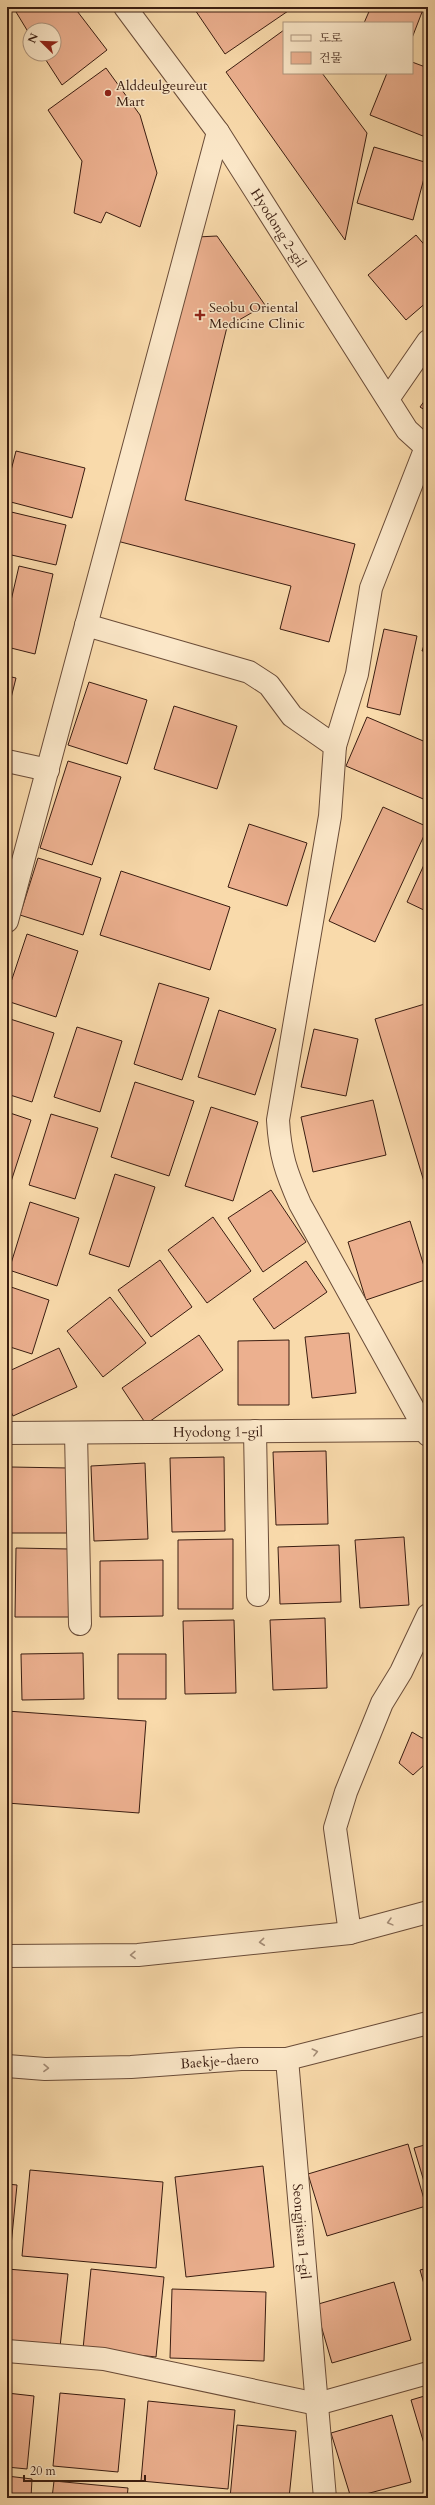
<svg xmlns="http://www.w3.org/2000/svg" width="435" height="2505" font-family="Cardo,'Noto Serif KR',serif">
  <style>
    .building { fill: #ecb08f; stroke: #3a1d11 }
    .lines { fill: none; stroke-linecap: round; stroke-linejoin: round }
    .minor-casing { stroke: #6a4c38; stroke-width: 24 }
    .minor { stroke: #fbe7c8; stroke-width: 22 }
    .oneway { stroke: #a48c76 }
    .poi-dot { fill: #8f2418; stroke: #fbe7c8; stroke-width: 1.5 }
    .labels { text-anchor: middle; stroke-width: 3; stroke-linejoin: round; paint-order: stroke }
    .poi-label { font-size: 14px; fill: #3a1d11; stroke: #fbe7c8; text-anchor: start }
    .street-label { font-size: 14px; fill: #3a1d11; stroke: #fbe7c8 }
  </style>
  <rect width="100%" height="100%" fill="#f9daab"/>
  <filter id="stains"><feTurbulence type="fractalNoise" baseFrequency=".005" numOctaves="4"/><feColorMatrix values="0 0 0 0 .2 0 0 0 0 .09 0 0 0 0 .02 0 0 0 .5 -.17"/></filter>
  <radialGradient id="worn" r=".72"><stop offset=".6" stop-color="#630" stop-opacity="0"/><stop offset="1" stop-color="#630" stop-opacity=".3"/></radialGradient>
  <path class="building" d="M13,7H74L107,50L62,85L42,54H54V30H30V35Z
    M193,7H290L291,9L225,54Z
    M371,7H424L412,38V23H364Z
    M284,30V73H322L367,133L345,240L226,72Z
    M412,62L428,68V138L370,115L387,73H412Z
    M106,68L140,115L157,173L140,227L106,212L101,223L74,213L82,161L48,110Z
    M374,147L428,163L413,220L357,203Z
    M416,235L428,249V301L406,320L368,275Z
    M217,236L265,305L227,327L185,500L355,544L329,642L280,629L291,586L117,541L197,237Z
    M428,396V412L420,407Z
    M16,451L85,468L72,518L7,501V486Z
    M7,511L66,525L56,565L7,554Z
    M19,566L53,574L35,654L7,647V618Z
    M384,629L417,636L400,715L367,707Z
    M428,634V651H422Z
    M7,676L16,678L7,714Z
    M89,682L147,700L127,764L68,745Z
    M174,706L237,726L217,789L154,769Z
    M367,717L428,743V801L346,766Z
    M68,761L121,777L92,865L40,848Z
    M383,807L428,827L375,942L329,921Z
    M249,824L307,843L287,906L228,887Z
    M428,856V912L407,902Z
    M38,858L101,878L83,935L20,915Z
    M121,871L230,907L210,970L100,935Z
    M27,934L78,951L56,1017L7,1001V994Z
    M159,983L209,998L182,1080L134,1064Z
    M428,1003V1195L375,1019Z
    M219,1010L276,1029L255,1095L198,1077Z
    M7,1018L54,1033L32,1102L7,1094Z
    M77,1027L122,1041L100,1112L54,1097Z
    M314,1029L358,1039L346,1096L301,1087Z
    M135,1082L194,1101L169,1176L111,1157Z
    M373,1100L386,1155L313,1172L301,1117Z
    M211,1107L258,1122L233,1201L185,1186Z
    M7,1112L31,1120L7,1194Z
    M51,1114L98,1128L75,1199L29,1185Z
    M115,1174L155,1187L129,1267L89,1254Z
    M271,1190L306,1242L263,1272L228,1218Z
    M30,1202L79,1218L57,1286L9,1270Z
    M213,1217L251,1271L207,1303L168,1250Z
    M410,1221L428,1279L366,1300L348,1242Z
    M160,1260L192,1307L151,1337L118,1290Z
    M306,1261L327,1292L274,1329L253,1299Z
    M11,1287L49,1300L32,1354L7,1346V1298Z
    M110,1297L146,1343L103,1377L67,1331Z
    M349,1333L356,1393L312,1398L305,1337Z
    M199,1335L223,1370L146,1424L122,1388Z
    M289,1340V1405H238V1341Z
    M59,1348L77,1387L13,1416L7,1403V1372Z
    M326,1451L328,1524L276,1525L273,1452Z
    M224,1457L225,1531L172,1532L170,1458Z
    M145,1463L148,1539L94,1541L91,1466Z
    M11,1467L68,1468L67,1533H10Z
    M404,1537L409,1605L360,1608L355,1540Z
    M233,1539V1609H178V1540Z
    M339,1545L341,1602L280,1604L278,1547Z
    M16,1548L69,1549V1617H15Z
    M163,1560V1616L100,1617V1561Z
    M325,1618L327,1688L273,1690L270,1620Z
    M234,1620L236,1693L185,1694L183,1621Z
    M7,1653H10L7,1697Z
    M83,1653L84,1699L22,1700L21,1654Z
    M118,1654H166V1699H118Z
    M7,1711L146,1721L139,1813L7,1803Z
    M412,1732L422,1738L428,1737V1769L424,1765L413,1775L399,1763Z
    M408,2144L426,2206L327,2236L308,2174Z
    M428,2144V2195L414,2148Z
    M263,2166L274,2267L186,2277L175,2177Z
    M30,2170L163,2182L156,2268L22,2256Z
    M7,2184L17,2185L9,2266H7Z
    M428,2268V2298L420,2270Z
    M7,2269L68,2274L60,2347L7,2342Z
    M91,2269L164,2277L156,2357L83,2349Z
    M394,2282L411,2340L332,2363L315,2305Z
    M172,2289L266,2292L264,2361L170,2358Z
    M7,2393L34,2396L27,2469L7,2467Z
    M60,2393L125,2399L118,2472L53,2466Z
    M428,2395V2457L411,2400Z
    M148,2401L235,2410L228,2489L141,2481Z
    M392,2415L411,2482L351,2498L331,2433Z
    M237,2425L296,2431L289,2498H230Z
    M7,2476L32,2479L31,2498H7Z
    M54,2481L128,2488L127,2498H52Z
    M152,2495L182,2498H151Z"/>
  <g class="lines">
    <defs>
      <g id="minor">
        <path id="s1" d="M125,7L218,132L407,430L428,449"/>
        <path d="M388,399L428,341"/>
        <path d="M86,625L249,672L269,685L292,716L335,746L330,816L278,1120C280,1155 286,1172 300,1204L428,1435"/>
        <path d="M335,746L357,674L371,588L426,447"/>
        <path d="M7,761L48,770"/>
        <path d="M7,921L218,132"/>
        <path d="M255,1431L258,1595"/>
        <path id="s2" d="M7,1433L428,1430"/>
        <path d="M76,1433L80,1624"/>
        <path d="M350,1933L335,1828L346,1792L382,1703L401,1672L428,1615"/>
        <path d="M7,1956L138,1955L233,1945L350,1933L428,1912"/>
        <path id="s3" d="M287,2059L325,2498"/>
        <path id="s4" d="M7,2066L45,2069L131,2067L241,2059H287L428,2023"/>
        <path d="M7,2351L104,2359L317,2404L428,2373"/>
      </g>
    </defs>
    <use href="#minor" class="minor-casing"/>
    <use href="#minor" class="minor"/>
  </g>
  <defs><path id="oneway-chevron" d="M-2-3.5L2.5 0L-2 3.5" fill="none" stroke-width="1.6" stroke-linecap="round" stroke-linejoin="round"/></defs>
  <g class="oneway">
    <use href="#oneway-chevron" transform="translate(390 1922) rotate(165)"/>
    <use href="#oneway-chevron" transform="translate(262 1942) rotate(174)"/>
    <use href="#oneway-chevron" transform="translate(133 1955) rotate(179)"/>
    <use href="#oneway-chevron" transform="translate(315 2052) rotate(-14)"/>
    <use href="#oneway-chevron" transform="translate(46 2068) rotate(1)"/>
  </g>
  <g class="poi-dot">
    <circle cx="108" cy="93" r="4"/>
    <path d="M198 309h4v4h4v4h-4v4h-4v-4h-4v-4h4z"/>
  </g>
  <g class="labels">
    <g class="poi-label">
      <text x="116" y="90">Alddeulgeureut<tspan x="116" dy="16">Mart</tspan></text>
      <text x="209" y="312">Seobu Oriental<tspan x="209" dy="16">Medicine Clinic</tspan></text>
    </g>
    <g class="street-label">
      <text dy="5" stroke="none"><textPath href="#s1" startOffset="269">Hyodong 2-gil</textPath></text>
      <text dy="5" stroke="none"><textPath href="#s2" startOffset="211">Hyodong 1-gil</textPath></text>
      <text dy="5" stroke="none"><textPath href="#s4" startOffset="213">Baekje-daero</textPath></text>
      <text dy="5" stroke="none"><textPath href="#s3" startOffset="173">Seongjisan 1-gil</textPath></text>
    </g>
  </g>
  <rect width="435" height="2505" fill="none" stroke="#f9daab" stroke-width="24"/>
  <rect x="8" y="8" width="419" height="2489" fill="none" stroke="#3a1d11" stroke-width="2"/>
  <rect x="12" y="12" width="411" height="2481" fill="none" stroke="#3a1d11"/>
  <rect x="283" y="22" width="130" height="52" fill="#fbe7c8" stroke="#ae967f"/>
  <rect x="291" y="35" width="20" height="6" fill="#fbe7c8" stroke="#ae967f"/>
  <text x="319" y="42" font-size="12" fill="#3a1d11">도로</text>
  <rect x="291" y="52" width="20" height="12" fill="#ecb08f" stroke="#ae967f"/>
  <text x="319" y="62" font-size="12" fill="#3a1d11">건물</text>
  <g transform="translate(42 42) rotate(293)"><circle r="19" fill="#fbe7c8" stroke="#ae967f"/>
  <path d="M0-3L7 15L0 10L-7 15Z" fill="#8f2418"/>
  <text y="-6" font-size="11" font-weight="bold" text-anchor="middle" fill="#3a1d11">N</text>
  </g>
  <path d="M24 2475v6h121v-6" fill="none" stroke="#3a1d11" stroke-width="2"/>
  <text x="30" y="2475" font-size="12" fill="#3a1d11" stroke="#fbe7c8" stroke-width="3" paint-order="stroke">20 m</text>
  <rect width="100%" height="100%" filter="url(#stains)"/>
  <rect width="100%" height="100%" fill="url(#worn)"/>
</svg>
